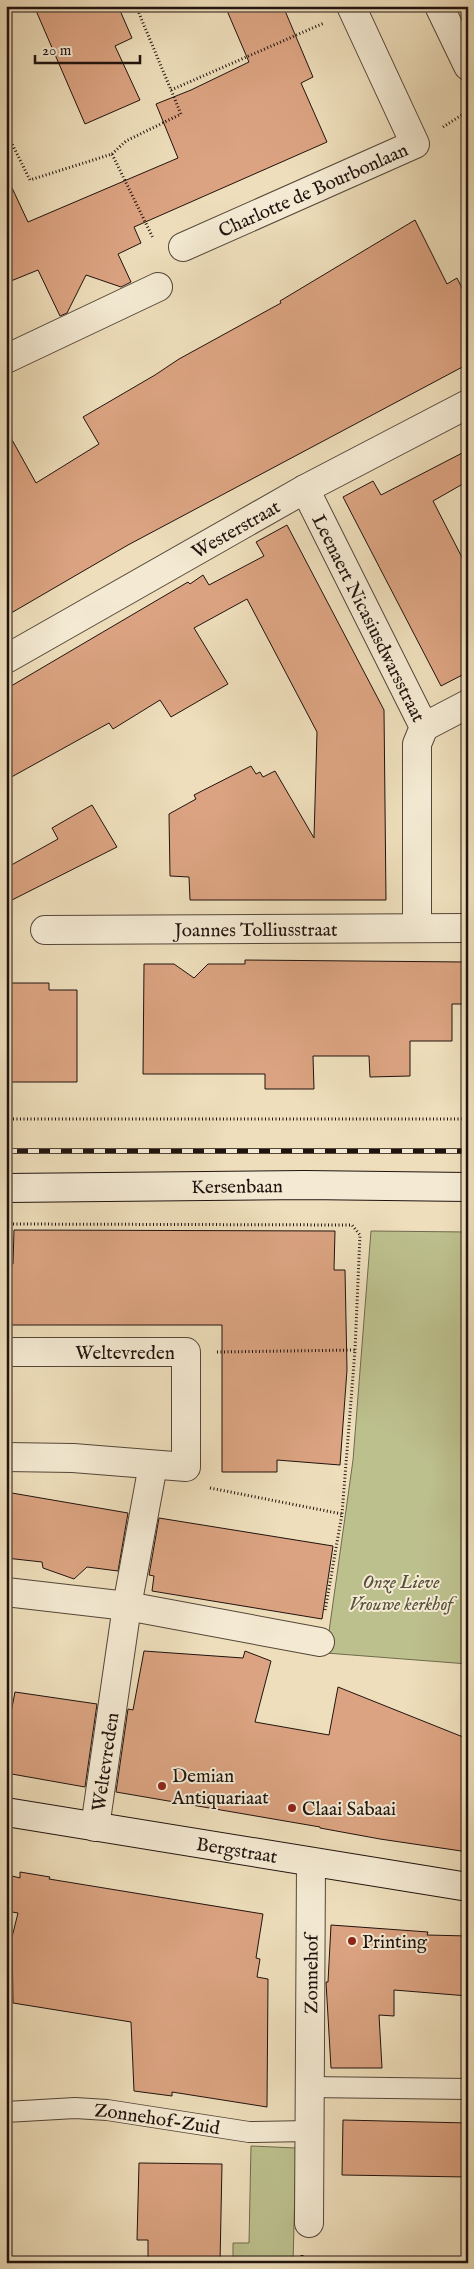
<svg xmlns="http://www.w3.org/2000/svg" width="474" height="2269" font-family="'IM FELL English',serif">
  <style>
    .green { fill: #bcc08d; stroke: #6e6a4e }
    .building { fill: #dba381; stroke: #20130e }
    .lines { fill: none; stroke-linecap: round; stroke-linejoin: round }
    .lane-casing { stroke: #544639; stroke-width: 22 }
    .street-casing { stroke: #544639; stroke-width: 30 }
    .secondary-casing { stroke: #20130e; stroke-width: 30 }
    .path { stroke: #20130e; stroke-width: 3; stroke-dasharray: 1 2.5; stroke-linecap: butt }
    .lane { stroke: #f4ead3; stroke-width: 20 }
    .street { stroke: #f4ead3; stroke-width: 28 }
    .secondary { stroke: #f4ead3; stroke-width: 28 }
    .rail-casing { stroke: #20130e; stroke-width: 5.5 }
    .rail { stroke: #f4ead3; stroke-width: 4; stroke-dasharray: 11; stroke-linecap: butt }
    .poi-dot { fill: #8f2418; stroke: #f4ead3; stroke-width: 2 }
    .labels { text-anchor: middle; stroke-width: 4; stroke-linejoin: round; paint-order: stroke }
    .street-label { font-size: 19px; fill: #20130e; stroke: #f4ead3 }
    .park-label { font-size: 19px; font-style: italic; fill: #57503a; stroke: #f4ead3 }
    .poi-label { font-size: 19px; fill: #20130e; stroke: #f4ead3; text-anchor: start }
  </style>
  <rect width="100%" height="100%" fill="#eedebb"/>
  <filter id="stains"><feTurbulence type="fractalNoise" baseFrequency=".004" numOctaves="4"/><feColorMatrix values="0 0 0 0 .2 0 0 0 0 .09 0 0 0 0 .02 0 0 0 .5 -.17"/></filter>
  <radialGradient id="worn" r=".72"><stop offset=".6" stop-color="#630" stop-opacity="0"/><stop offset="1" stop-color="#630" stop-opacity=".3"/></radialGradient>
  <path class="green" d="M371,1231L468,1232V1664L326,1653L353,1460Z
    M251,2146L296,2148L293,2263H233V2243H249Z"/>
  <path class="building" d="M34,6H118L132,38L115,46L140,100L85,124Z
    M225,6H283L313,77L301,83L327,142L134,227L141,243L118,254L131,282L121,287L86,275L67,313L60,316L38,270L6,283V175L28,222L178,158L156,104L191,90L249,62Z
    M415,220L447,284L457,278L468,300V364L128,545L6,616V429L36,483L99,444L83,417L155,375L179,359L281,303L280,301Z
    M468,450V481L433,501L468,569V672L441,686L343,497L373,481L381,495Z
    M287,525L384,710L386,900H190L189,877L170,876L169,814L196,799L194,795L251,766L256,774L260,772L263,777L275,771L314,838L317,732L247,599L194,628L228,684L171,717L160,700L113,729L109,723L6,780V689L188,582L190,584L203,575L209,585L264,556L256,542Z
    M92,805L117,847L6,903V868L58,839L52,828Z
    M245,960L465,962V1004H452V1041H410V1076L370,1077L369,1056H313L314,1089H265V1074H143L144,964H174L194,978L208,964H245Z
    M6,983H49V990H77V1082H6Z
    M14,1230L335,1231L334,1270H345L347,1370L340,1465L277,1460V1472H222V1325H6V1264H13Z
    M6,1492L128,1513L118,1571L87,1567L74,1579L43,1568L42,1562L6,1558Z
    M159,1518L333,1546L322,1619L152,1591L154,1576L149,1575Z
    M144,1651L243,1658L245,1651L271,1661L255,1722L329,1735L338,1687L468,1739V1852L380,1839L320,1828V1827L116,1792L128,1709L133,1710Z
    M15,1692L97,1704L85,1787L6,1773V1738Z
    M20,1872L50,1877L49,1879L263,1914L256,1958L260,1959L257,1977L268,1979L267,2107L172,2092V2096L134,2091L131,2022L13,2003L12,1937L18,1913L12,1912V1876L20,1878Z
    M331,1925L428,1932L427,1935L468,1936V1996L394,1990V2016L379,2015L382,2068H331L326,1982H328Z
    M343,2120L468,2123V2177L342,2175Z
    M139,2163L222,2164L220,2263H148V2240H137Z"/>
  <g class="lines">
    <defs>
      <g id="lane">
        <path d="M309,2087L468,2089"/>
        <path id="s1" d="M6,2112L75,2108L107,2110L249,2132L309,2131"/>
      </g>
      <g id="street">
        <path d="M440,8L468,66"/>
        <path id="s2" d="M183,247L415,144L351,6"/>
        <path d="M6,359L158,287"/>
        <path id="s3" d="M305,489L424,727L417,744V927"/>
        <path id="s4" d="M6,659L305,489L468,404"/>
        <path d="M424,727L468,704"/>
        <path id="s5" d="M45,930L468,928"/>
        <path id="s6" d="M6,1352H186V1467L73,1458L6,1457"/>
        <path d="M6,1592L127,1606L320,1642"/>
        <path id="s7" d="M95,1827L127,1606L153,1465"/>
        <path id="s8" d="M309,2223L311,1863"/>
      </g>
      <g id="secondary">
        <path id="s9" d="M6,1188L305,1185L468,1187"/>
        <path id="s10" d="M6,1812L468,1887"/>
      </g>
    </defs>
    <use href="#lane" class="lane-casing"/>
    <use href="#street" class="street-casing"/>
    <use href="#secondary" class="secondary-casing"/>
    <path class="path" d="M171,90L324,23
      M443,127L468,111
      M6,132L30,180L112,154L153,238
      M112,154L126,141L181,114L136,6
      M6,1119H468
      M6,1224L352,1225L360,1235L355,1350L342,1514L325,1611
      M217,1352L355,1350
      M210,1488L342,1514
      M302,2263V2254"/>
    <use href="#lane" class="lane"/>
    <use href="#street" class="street"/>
    <use href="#secondary" class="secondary"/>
    <defs>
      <path id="rail" d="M6,1151H468"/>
    </defs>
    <use href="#rail" class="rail-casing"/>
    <use href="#rail" class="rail"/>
  </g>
  <g class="poi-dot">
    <circle cx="162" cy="1786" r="5"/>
    <circle cx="292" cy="1808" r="5"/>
    <circle cx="352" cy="1941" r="5"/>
  </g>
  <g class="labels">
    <g class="street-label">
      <text dy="7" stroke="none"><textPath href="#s2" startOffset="142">Charlotte de Bourbonlaan</textPath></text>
      <text dy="7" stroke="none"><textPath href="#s4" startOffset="264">Westerstraat</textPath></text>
      <text dy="7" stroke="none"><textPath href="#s3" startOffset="144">Leenaert Nicasiusdwarsstraat</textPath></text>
      <text dy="7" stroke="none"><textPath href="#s5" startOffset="211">Joannes Tolliusstraat</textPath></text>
      <text dy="7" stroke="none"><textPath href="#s9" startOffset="231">Kersenbaan</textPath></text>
      <text dy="7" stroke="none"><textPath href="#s6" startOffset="119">Weltevreden</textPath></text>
      <text dy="7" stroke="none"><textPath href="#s7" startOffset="66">Weltevreden</textPath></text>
      <text dy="7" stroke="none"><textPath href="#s10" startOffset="234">Bergstraat</textPath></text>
      <text dy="7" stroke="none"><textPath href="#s8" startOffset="249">Zonnehof</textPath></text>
      <text dy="7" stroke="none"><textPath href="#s1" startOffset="152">Zonnehof-Zuid</textPath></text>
    </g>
    <g class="park-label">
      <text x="401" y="1588">Onze Lieve<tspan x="401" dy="22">Vrouwe kerkhof</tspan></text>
    </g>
    <g class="poi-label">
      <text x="172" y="1782">Demian<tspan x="172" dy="22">Antiquariaat</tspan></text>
      <text x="302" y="1815">Claai Sabaai</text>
      <text x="362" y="1948">Printing</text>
    </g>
  </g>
  <rect width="474" height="2269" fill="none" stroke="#eedebb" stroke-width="25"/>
  <rect x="8" y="8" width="459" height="2254" fill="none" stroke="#20130e" stroke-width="2.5"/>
  <rect x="12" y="12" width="449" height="2244" fill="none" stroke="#20130e"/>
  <path d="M35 55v8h105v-8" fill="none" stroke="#20130e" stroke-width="2.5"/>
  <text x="42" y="55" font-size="15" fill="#20130e" stroke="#f4ead3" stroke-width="4" paint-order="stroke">20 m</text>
  <rect width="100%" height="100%" filter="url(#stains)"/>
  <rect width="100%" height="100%" fill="url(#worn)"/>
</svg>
